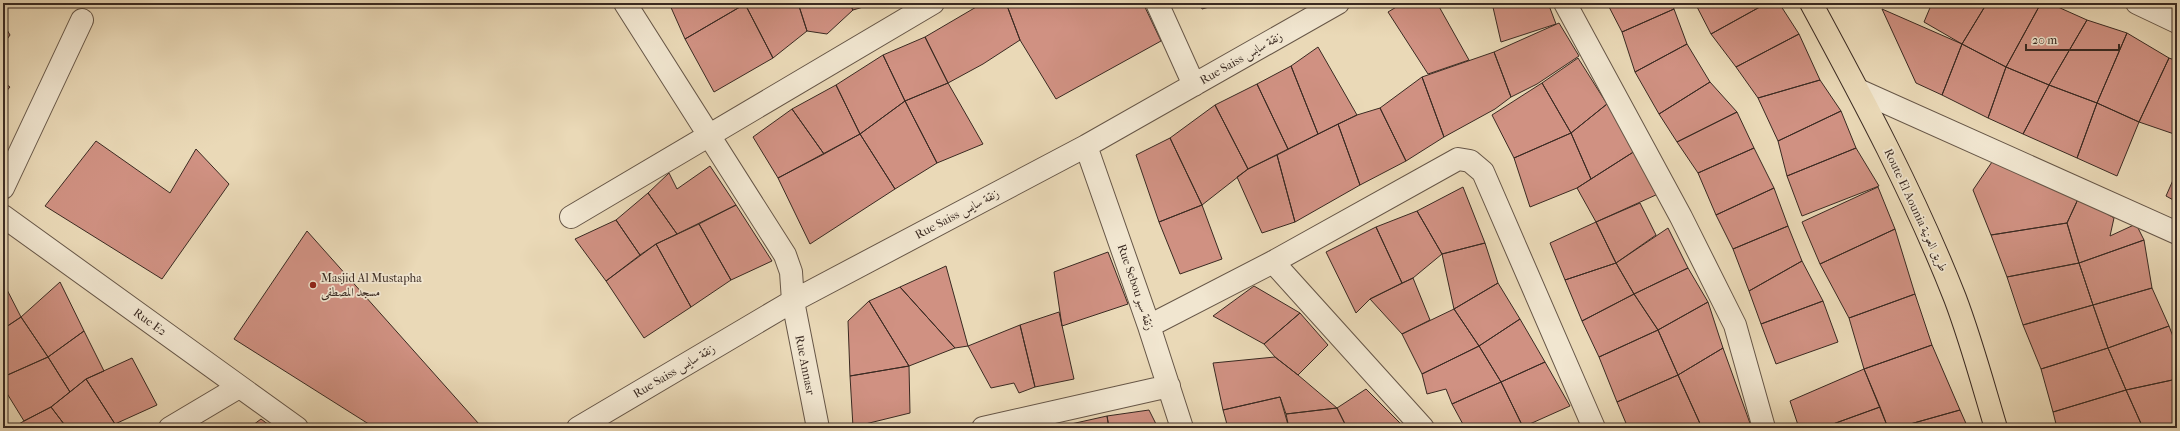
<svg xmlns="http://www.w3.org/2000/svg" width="2180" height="431" font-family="'IM FELL French Canon',Amiri,serif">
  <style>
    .building { fill: #d09182; stroke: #3a2a22 }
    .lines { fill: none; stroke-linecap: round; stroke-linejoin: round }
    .minor-casing { stroke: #665647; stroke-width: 24 }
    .major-casing { stroke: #3a2a22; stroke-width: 24 }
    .minor { stroke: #f1e6d0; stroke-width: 22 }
    .major { stroke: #ead9b7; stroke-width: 22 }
    .poi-dot { fill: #8f2418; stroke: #f1e6d0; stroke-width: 1.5 }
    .labels { text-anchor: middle; stroke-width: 3.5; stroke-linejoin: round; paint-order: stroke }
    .street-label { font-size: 12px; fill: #3a2a22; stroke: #f1e6d0 }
    .poi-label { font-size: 12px; fill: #3a2a22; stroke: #f1e6d0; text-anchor: start }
  </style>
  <rect width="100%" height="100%" fill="#ead9b7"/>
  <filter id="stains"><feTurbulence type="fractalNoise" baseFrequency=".005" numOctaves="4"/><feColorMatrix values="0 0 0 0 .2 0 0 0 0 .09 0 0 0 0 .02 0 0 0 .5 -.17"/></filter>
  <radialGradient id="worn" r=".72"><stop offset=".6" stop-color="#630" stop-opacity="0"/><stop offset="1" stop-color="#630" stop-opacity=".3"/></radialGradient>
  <path class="building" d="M3,3H8L3,9Z
    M669,3H744L745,4L685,39Z
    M747,3H798L807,31L773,58L745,4Z
    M798,3H849L853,10L827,34L807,31Z
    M849,3H877L853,10Z
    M983,3H1006L1020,40L983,64L948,83L925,37Z
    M1006,3H1143L1161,41L1056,99L1020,40Z
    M1200,3H1223L1202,9Z
    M1403,3H1437L1469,60L1428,74L1388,12Z
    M1492,3H1548L1556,24L1501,42Z
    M1607,3H1672L1674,9L1622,32Z
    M1695,3H1767L1711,34Z
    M1767,3H1779L1799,34L1736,67L1711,34Z
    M1932,3H1987L1962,44L1924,22Z
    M1987,3H2041L2006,67L1962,44Z
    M2041,3H2049L2087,20L2049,85L2006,67Z
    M745,4L773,58L714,92L685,39Z
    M1674,9L1687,44L1635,72L1622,32Z
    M1882,9L1962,44L1942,95L1916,83Z
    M2087,20L2127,33L2097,103L2049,85Z
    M3,23L10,35L3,45Z
    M1559,23L1579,56L1537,84L1511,97L1494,52Z
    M2127,33L2169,58L2139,122L2097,103Z
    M1799,34L1820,80L1758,98L1736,67Z
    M925,37L948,83L905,101L883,55Z
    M1687,44L1710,82L1659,114L1635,72Z
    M1962,44L2006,67L1988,118L1942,95Z
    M1318,47L1357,115L1318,134L1291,66Z
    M1494,52L1511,97L1495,109L1444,137L1422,77Z
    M883,55L905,101L860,134L836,85Z
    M1578,58L1607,104L1571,133L1542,83Z
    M2169,58L2177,61V135L2139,122Z
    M1291,66L1318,134L1288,149L1257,84Z
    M2006,67L2049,85L2023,134L1988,118Z
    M1422,77L1444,137L1406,161L1380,108Z
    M1820,80L1841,111L1778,141L1758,98Z
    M3,82L10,87L3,95Z
    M1710,82L1737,112L1677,142L1659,114Z
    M948,83L983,144L937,163L905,101Z
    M1542,83L1571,133L1514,158L1492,115Z
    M1257,84L1288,149L1248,169L1215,105Z
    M836,85L860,134L824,154L792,109Z
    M2049,85L2097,103L2077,158L2023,134Z
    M905,101L937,163L895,189L860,134Z
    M2097,103L2139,122L2117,176L2077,158Z
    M1607,104L1635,151L1591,179L1571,133Z
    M1215,105L1248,169L1202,205L1170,138Z
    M1380,108L1406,161L1360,185L1338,124L1357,115Z
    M792,109L824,154L778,178L753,137Z
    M1841,111L1856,148L1787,176L1778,141Z
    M1737,112L1754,148L1698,173L1677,142Z
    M1338,124L1360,185L1295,222L1277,155Z
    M1571,133L1591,179L1577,188L1530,207L1514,158Z
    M860,134L895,189L810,244L778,178Z
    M1170,138L1202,205L1159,222L1136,155Z
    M96,141L170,193L196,149L229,184L162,279L45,206Z
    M1754,148L1774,188L1716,215L1698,173Z
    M1856,148L1879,186L1802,216L1787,176Z
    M1635,151L1658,194L1596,222L1577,188Z
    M1277,155L1295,222L1262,233L1237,177L1248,169Z
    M1994,159L2079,197L2067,223L1991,235L1973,190Z
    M710,166L736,205L677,234L648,193L669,173L677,189Z
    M2177,171V202L2166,196Z
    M1463,187L1485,243L1442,254L1417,211Z
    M1878,187L1895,229L1820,264L1802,222Z
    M1774,188L1788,226L1733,249L1716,215Z
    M648,193L677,234L656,244L640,255L616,220Z
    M2079,197L2114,218L2110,236L2136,224L2144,240L2079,263L2067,223Z
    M1640,203L1656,235L1616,263L1596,222Z
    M736,205L772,261L731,280L699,224Z
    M1202,205L1222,259L1180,274L1159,222Z
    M1417,211L1442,254L1413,278L1402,283L1376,227Z
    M616,220L640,255L606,281L575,239Z
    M1596,222L1616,263L1565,280L1550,243Z
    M2067,223L2079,263L2007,277L1991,235Z
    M699,224L731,280L691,307L656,244Z
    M1788,226L1802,261L1749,291L1733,249Z
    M1376,227L1402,283L1370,299L1356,313L1326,252Z
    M1668,228L1688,268L1634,294L1616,263Z
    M1895,229L1915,294L1849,318L1820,264Z
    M307,231L479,424L474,428H375L234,339Z
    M2144,240L2152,288L2093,305L2079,263Z
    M1485,243L1498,283L1454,309L1442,254Z
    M656,244L691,307L644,338L606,281Z
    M1108,252L1128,304L1062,326L1054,272Z
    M1802,261L1823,301L1761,324L1749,291Z
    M1616,263L1634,294L1582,321L1565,280Z
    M2079,263L2093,305L2023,325L2007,277Z
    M946,266L968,346L955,348L900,287Z
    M1688,268L1708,302L1658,330L1634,294Z
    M1413,278L1430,320L1402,334L1370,299Z
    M3,282L21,317L3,329Z
    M60,282L84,331L48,357L21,317Z
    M1498,283L1520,319L1479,346L1454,309Z
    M1254,286L1300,313L1264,344L1213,316Z
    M900,287L955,348L909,366L869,301Z
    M2152,288L2169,326L2108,348L2093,305Z
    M1634,294L1658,330L1599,357L1582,321Z
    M1915,294L1932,345L1864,369L1849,318Z
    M869,301L909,366L850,376L848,321Z
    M1823,301L1838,342L1776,364L1761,324Z
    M1708,302L1723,348L1678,375L1658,330Z
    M2093,305L2108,348L2041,369L2023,325Z
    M1454,309L1479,346L1422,374L1402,334Z
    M1059,312L1074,379L1035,387L1020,325Z
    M1300,313L1328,345L1298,375L1275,357L1264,344Z
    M21,317L48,357L3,377V329Z
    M1520,319L1545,362L1501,382L1479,346Z
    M1020,325L1035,387L1019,393L1014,383L991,388L968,346Z
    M2169,326L2177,347V379L2126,390L2108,348Z
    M1658,330L1678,375L1617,402L1599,357Z
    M84,331L104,371L86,379L70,392L48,357Z
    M1932,345L1960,410L1896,428H1888L1864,369Z
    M1479,346L1501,382L1452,404L1446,389L1427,394L1422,374Z
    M1723,348L1751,426L1748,428H1702L1678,375Z
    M2108,348L2126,390L2053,412L2041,369Z
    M48,357L70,392L51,407L24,421L3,387V377Z
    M1275,357L1298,375L1337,408L1286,414L1280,397L1223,410L1213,363Z
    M132,358L157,405L115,424L86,379Z
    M1545,362L1570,406L1523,427L1501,382Z
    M909,366L910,413L853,427L850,376Z
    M1864,369L1880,407L1822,428H1799L1790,401Z
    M1678,375L1702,428H1628L1617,402Z
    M86,379L115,424L106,428H67L51,407Z
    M2177,379V424L2159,428H2143L2126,390Z
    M1501,382L1523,427L1465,428L1452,404Z
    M1366,389L1403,426L1401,428H1347L1337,408Z
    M2126,390L2143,428H2057L2053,412Z
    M1280,397L1289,428H1228L1223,410Z
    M51,407L67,428H12L24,421Z
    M1880,407L1888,428H1822Z
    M1337,408L1347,428H1289L1286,414Z
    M1149,410L1158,428H1109L1107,416Z
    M1960,410L1968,428H1896Z
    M1107,416L1109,428H1053Z
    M261,419L273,428H249Z
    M2177,424V428H2159Z"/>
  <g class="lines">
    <defs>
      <path id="minor" d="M625,3L785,255L791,272L793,301L818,428
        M1157,3L1194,85
        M1565,3L1681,217L1735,325L1764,428
        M2137,3L2177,22
        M1858,90L2177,233
        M1086,146L1149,326L1182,428
        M3,188L82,20
        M3,216L297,428
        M571,217L933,3
        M1273,262L1423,428
        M1149,326L1273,262L1458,159L1470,161L1483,172L1594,428
        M170,428L239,387
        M578,428L793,301L1086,146L1338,3
        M983,428L1169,386"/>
      <path id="major" d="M1811,3C1863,99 1915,196 1955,298C1971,340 1983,385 1996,428"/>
    </defs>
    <use href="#minor" class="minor-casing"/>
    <use href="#major" class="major-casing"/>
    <use href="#minor" class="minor"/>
    <use href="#major" class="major"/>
  </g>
  <circle class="poi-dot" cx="313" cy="285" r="4"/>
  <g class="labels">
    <g class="street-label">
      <text transform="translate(1241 58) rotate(-30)" y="4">Rue Saiss زنقة سايس</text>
      <text transform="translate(1916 210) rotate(65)" y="4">Route El Aounia طريق العونية</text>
      <text transform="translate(957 214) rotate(-28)" y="4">Rue Saiss زنقة سايس</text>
      <text transform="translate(1136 287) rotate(71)" y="4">Rue Sebou زنقة سبو</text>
      <text transform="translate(150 322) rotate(36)" y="4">Rue E2</text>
      <text transform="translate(805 365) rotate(79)" y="4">Rue Annasr</text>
      <text transform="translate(674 371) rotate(-31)" y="4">Rue Saiss زنقة سايس</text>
    </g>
    <g class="poi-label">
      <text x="321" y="282">Masjid Al Mustapha<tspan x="321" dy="14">مسجد المصطفى</tspan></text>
    </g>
  </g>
  <rect width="2180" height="431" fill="none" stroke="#ead9b7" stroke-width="16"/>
  <rect x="4" y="4" width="2172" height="423" fill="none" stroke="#3a2a22" stroke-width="2"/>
  <rect x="8" y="8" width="2164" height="415" fill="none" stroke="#3a2a22"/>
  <path d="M2026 44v6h93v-6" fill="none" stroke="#3a2a22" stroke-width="2"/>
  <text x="2032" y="44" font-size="12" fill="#3a2a22" stroke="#f1e6d0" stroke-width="3" paint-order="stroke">20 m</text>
  <rect width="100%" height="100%" filter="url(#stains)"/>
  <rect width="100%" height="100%" fill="url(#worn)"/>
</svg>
